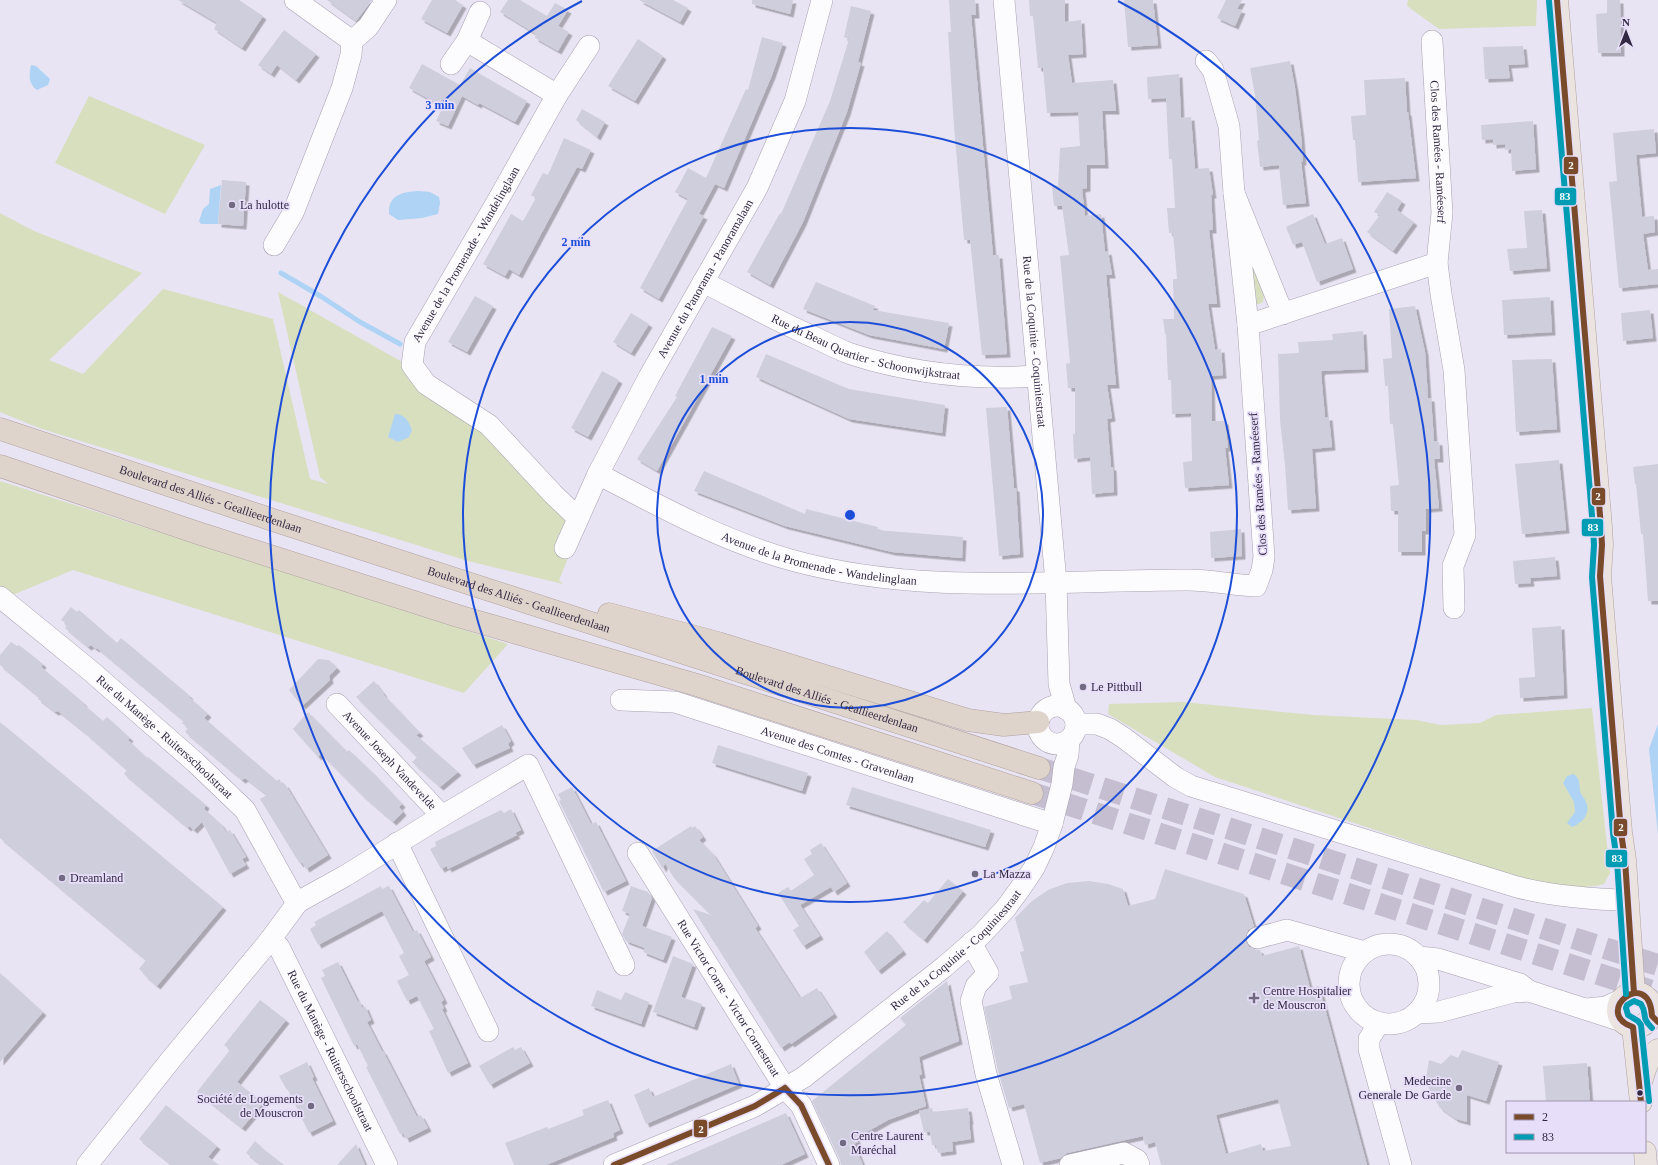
<svg xmlns="http://www.w3.org/2000/svg" width="1658" height="1165" font-family="Georgia,serif">
  <style>
    .green { fill: #d7dfbf }
    .water { fill: #aed3f4 }
    .lines { fill: none; stroke-linecap: round; stroke-linejoin: round }
    .stream { stroke: #aed3f4; stroke-width: 5 }
    .building { fill: #cfcedd; fill-rule: evenodd; filter: url(#shadow) }
    .highway-tunnel { stroke: #c4bed0; stroke-width: 22; stroke-dasharray: 22 11; stroke-linecap: butt }
    .minor-casing { stroke: #a8a1b3; stroke-width: 22 }
    .major-casing { stroke: #b0a2a0; stroke-width: 23 }
    .highway-casing { stroke: #b0a2a0; stroke-width: 23 }
    .minor { stroke: #fcfbfd; stroke-width: 21 }
    .major { stroke: #eae3df; stroke-width: 22 }
    .highway { stroke: #dfd4cb; stroke-width: 22 }
    .bus-1-casing { stroke: #e7def9; stroke-width: 9 }
    .bus-2-casing { stroke: #e7def9; stroke-width: 9 }
    .bus-1 { stroke: #7a4b2a; stroke-width: 6 }
    .bus-2 { stroke: #009cb4; stroke-width: 6 }
    .ring { fill: none; stroke: #1d4ed8; stroke-width: 2 }
    .poi-dot { fill: #726a80; stroke: #e7def9; stroke-width: 1.5 }
    .bus-dot { fill: #322842; stroke: #e7def9; stroke-width: 1.5 }
    .labels { text-anchor: middle; stroke-width: 3.5; stroke-linejoin: round; paint-order: stroke }
    .street-label { font-size: 12px; fill: #322842; stroke: #e7def9 }
    .poi-label { font-size: 12px; fill: #322842; stroke: #e7def9; text-anchor: start }
    .centre { fill: #1d4ed8; stroke: #e7def9; stroke-width: 2 }
    .ring-label { font-size: 12px; text-anchor: middle; font-weight: bold; fill: #1d4ed8; stroke: #e7def9; stroke-width: 3.5; stroke-linejoin: round; paint-order: stroke }
    .line-badge { stroke: #e7def9; stroke-width: 1.5 }
    .badge-label { font-size: 11px; text-anchor: middle; font-weight: bold; fill: #fff }
  </style>
  <defs>
    <filter id="shadow"><feDropShadow dx="3.5" dy="3.5" stdDeviation="0" flood-color="#0004"/></filter>
  </defs>
  <rect width="100%" height="100%" fill="#e9e4f3"/>
  <path class="green" d="M1408,0H1537L1536,26L1439,29L1407,6Z
    M89,96L205,145L165,214L55,163Z
    M0,213L34,231L142,273L49,360L83,374L163,289L273,319L310,479L328,484L320,477L278,292L404,363L408,379L426,395L485,432L569,522V556L559,580L563,584L468,561L39,428L0,412Z
    M1250,255L1264,295L1263,302L1259,304H1256Z
    M0,481L508,644L464,693L73,570L3,599L0,597Z
    M1183,702L1314,715L1416,720L1441,725L1480,723L1496,715L1592,708L1610,873L1604,884C1576,891 1548,885 1521,878L1215,777L1108,714L1109,704Z"/>
  <path class="water" d="M31,65L36,66L50,79L48,85L37,90C28,83 29,75 31,65Z
    M221,185L218,224H201L199,221L203,209L209,204L210,189Z
    M418,191L430,192L439,197L440,203L438,214L422,218L398,220L389,214C388,195 402,192 418,191Z
    M395,414C405,414 409,422 412,430L409,437L398,442L388,437Z
    M1658,724V834L1649,749Z
    M1574,774C1582,781 1578,786 1581,794C1583,797 1585,799 1586,802C1591,814 1582,823 1572,827L1567,823L1575,812L1574,802L1563,783L1567,776Z"/>
  <g class="lines">
    <path class="stream" d="M281,273L322,297L360,322L400,344"/>
  </g>
  <path class="building" d="M178,0H239L263,16L242,48L214,29L217,23Z
    M327,0H372L356,21Z
    M432,0H455L463,5L447,33L421,19Z
    M508,0H520L547,16L555,3L568,10L558,26L569,32L558,51L535,38L536,34L500,12Z
    M639,0H673L688,8L680,22Z
    M752,0H793L790,14L752,4Z
    M949,0H975L976,15H971L993,255H999L1007,354L982,355L970,240H964L954,127L948,32H951Z
    M1029,0H1065V22L1081,20L1083,54L1068,55L1072,83L1113,80L1116,111H1102L1105,165H1087V188L1082,189L1085,216L1101,214L1105,252L1108,251L1112,275H1106L1116,385H1107L1112,418L1107,419L1111,467H1113L1114,492L1092,494L1090,457L1074,459L1073,434H1075V388H1068L1066,364L1070,363L1060,256L1069,255L1062,206H1054L1052,185L1058,186L1060,148L1080,146L1078,112L1047,113L1043,68H1038L1033,16H1030Z
    M1124,0H1153L1158,45L1128,47Z
    M1226,0H1242L1237,9L1242,10L1235,26L1217,18Z
    M1607,0H1620L1621,53H1598L1596,14L1607,13Z
    M851,6L871,11L858,62L861,63L847,112L803,222L770,285L747,272L780,213L781,214L830,101L849,39L844,37Z
    M284,30L316,54L296,80L277,65L271,74L258,65Z
    M762,37L783,43L772,75L724,188L715,184L699,214L704,216L659,299L640,288L688,199L675,192L688,168L706,178L746,89L748,90Z
    M638,39L663,56L635,101L608,86Z
    M1523,46L1525,64L1508,65L1510,78L1485,79L1483,47Z
    M1290,61L1295,88L1301,136L1303,162H1301L1306,203L1283,205L1279,165L1260,167L1257,141L1259,140L1255,95L1250,68Z
    M422,64L460,85L470,68L527,101L515,122L479,103L478,105L462,96L448,126L436,121L443,107L409,88Z
    M1179,74L1181,118L1191,117L1195,169L1209,168L1213,195H1211L1213,230H1209L1217,304H1208L1215,350L1221,349L1223,375L1211,376L1212,421H1225L1228,448H1225L1229,485L1185,488L1183,462L1192,461L1191,413L1172,414L1171,380H1168L1166,334H1165L1163,319H1174L1173,279H1177L1173,233H1169L1167,208H1175L1172,159H1169L1166,98L1148,99L1147,77Z
    M1405,78L1407,112H1408L1416,178L1358,182L1355,140H1353L1351,116L1366,115L1364,80Z
    M582,109L605,122L597,137L576,120Z
    M1533,121L1536,169L1512,171L1511,149L1505,150V144L1493,145V139L1482,140L1481,125Z
    M1654,129L1656,153L1636,155L1642,217L1654,216L1655,232L1643,234L1648,270L1658,269V284L1619,288L1609,182L1617,181L1613,133Z
    M564,138L591,150L582,169L577,167L519,275L509,269L505,276L483,264L511,214L523,221L536,198L531,195L543,173L548,175Z
    M222,180L246,182L243,226L218,224Z
    M1387,192L1402,201L1397,210L1414,222L1393,251L1367,232L1380,215L1374,212Z
    M1542,210L1547,268L1510,271L1507,249L1527,248L1524,211Z
    M1313,214L1325,244L1342,238L1353,269L1317,282L1302,242L1293,245L1286,227Z
    M816,282L875,306L873,310L949,323L944,349L869,335L803,309Z
    M475,296L493,306L467,352L448,342Z
    M1550,297L1552,332L1504,335L1502,300Z
    M1415,306L1425,352L1428,398H1431L1434,441L1439,442L1440,459H1434L1439,508L1426,509V531H1422V552H1398V511H1391L1390,486L1399,485L1393,424H1390L1388,386H1385L1383,359L1392,358L1389,309Z
    M1650,310L1653,338L1623,341L1621,313Z
    M631,313L649,324L631,353L613,342Z
    M712,327L732,336L657,471L637,459L677,397L675,396Z
    M1363,331L1365,369L1322,371L1321,373L1325,417H1329L1332,447L1312,449L1316,508L1288,510L1285,465L1280,420L1278,354L1299,353L1298,342L1333,340L1332,334Z
    M766,354L849,389L945,405L942,433L849,419L756,377Z
    M1552,359L1557,429L1516,432L1512,360Z
    M602,371L619,380L588,437L571,428Z
    M1007,407L1014,488H1016L1020,554L999,556L986,408Z
    M1559,460L1566,530L1522,534L1515,464Z
    M1658,464V601H1648L1643,534H1641L1636,484H1635L1633,467Z
    M704,471L805,514L806,509L878,527L877,530L963,537L962,558L892,552L785,526L694,491Z
    M1241,529L1242,556L1211,558L1210,532Z
    M1555,557L1557,576L1530,578L1531,583L1515,584L1513,561Z
    M71,607L77,612L79,610L117,643L121,638L190,696L189,697L208,714L204,718L277,781L279,779L283,785L285,784L328,855L306,869L302,862L300,864L260,799L267,795L245,778L242,780L185,732L188,728L182,723L184,721L97,648L96,649L91,645L88,647L65,628L67,624L61,620Z
    M1561,626L1564,695L1520,698L1519,678L1535,677L1532,628Z
    M11,642L17,646L19,645L43,664L41,667L84,703L83,704L103,721L107,717L130,738L128,740L147,758L148,757L206,805L204,809L221,824L226,832L230,830L246,857L242,859L246,865L230,874L202,822L194,830L189,826L188,828L124,774L127,770L84,732L58,711L55,712L38,699L39,697L0,665V655Z
    M318,659L329,660L337,668L329,676L330,680L302,706L289,690Z
    M374,681L384,694H383L420,733L416,735L458,772L440,787L412,762L417,757L356,697Z
    M308,712L347,752L349,750L373,773L402,804L399,807L403,812L393,822L364,797L321,754L318,757L293,729Z
    M0,722L223,907L157,986L144,975L145,974L139,969L146,960L0,838Z
    M502,725L511,741L508,744L510,748L473,765L462,748Z
    M718,745L808,773L802,791L712,763Z
    M572,787L591,824L596,822L626,881L604,892L559,801L561,800L558,794Z
    M852,787L991,830L985,847L846,805Z
    M511,809L521,830L515,833L517,835L448,869L447,866L441,869L430,849L436,846L435,842L501,810L504,813Z
    M691,826L692,828L695,826L703,837L699,840L713,854L758,926L755,928L800,998L817,988L834,1014L791,1044L790,1042L781,1048L693,909L711,915L674,878L665,863L663,869L652,851Z
    M821,843L847,883L834,892L831,887L800,905L820,936L803,946L793,930L799,926L778,893L788,887L791,891L814,875L804,859L812,854L810,850Z
    M1165,869L1244,894L1254,927L1248,930L1246,935V941L1249,947L1254,949L1260,950L1262,956L1299,946L1310,988L1319,986L1367,1165H1161L1155,1142L1145,1145L1143,1136L1067,1153L1061,1158L1040,1163L1024,1104L1009,1108L998,1071L984,1007L1012,999L1009,986L1028,982L1020,952L1024,951L1015,918L1032,901L1048,890L1067,883L1089,881L1108,884L1123,889L1128,906L1155,899ZM1278,1099L1291,1146L1263,1151L1261,1144L1226,1154L1216,1115Z
    M948,879L963,891L924,940L903,922L924,900L928,903Z
    M381,886L382,889L389,886L413,932L417,930L431,957L424,961L444,1000L441,1002L444,1008L442,1009L468,1063L448,1073L429,1031L434,1029L417,996L407,1001L397,981L409,975L399,956L404,953L382,911L318,945L310,929L316,925L314,922Z
    M631,886L648,892L652,898L642,926L672,937L663,960L643,952L645,948L626,941L622,934L630,914L622,911Z
    M887,931L903,951L878,971L864,952Z
    M673,956L693,964L681,997L702,1004L694,1027L653,1012Z
    M338,962L358,1002L359,1001L362,1008L365,1006L371,1020L367,1022L382,1051H383L417,1117L421,1115L428,1128L406,1139L403,1133L400,1134L366,1067L368,1066L357,1044L354,1046L321,978L325,976L322,970Z
    M0,973L43,1012L0,1062Z
    M947,981L959,1041L919,1057L922,1075H919L926,1106L888,1120L856,1138L858,1142L854,1144L863,1165H841L840,1160L812,1101L906,1025L900,1018Z
    M597,990L621,1000L625,992L649,1002L641,1024L591,1006Z
    M260,1000L286,1020L237,1082L263,1103L242,1128L197,1092L230,1050L224,1045Z
    M513,1047L515,1050L521,1047L530,1063L490,1085L479,1066Z
    M1462,1050L1499,1062L1486,1101L1467,1095V1122L1456,1119L1440,1108L1430,1092L1426,1078L1429,1060L1441,1064L1451,1055L1458,1058Z
    M307,1062L314,1077L312,1078L333,1121L309,1133L288,1090H287L279,1076Z
    M1587,1063L1590,1102H1546L1543,1066Z
    M731,1064L739,1084L646,1124L634,1095L649,1088L653,1097Z
    M608,1100L620,1130L613,1133L614,1137L546,1165H514L505,1143L547,1127L548,1129L584,1115L582,1110Z
    M166,1105L217,1146L208,1157L219,1165H172L139,1139Z
    M932,1108L933,1112L968,1108L970,1121H969L971,1139L952,1142L953,1151L938,1153L936,1145H932L930,1132H924L919,1111Z
    M786,1113L805,1154L781,1165H666Z
    M255,1141L261,1147L284,1165H261L246,1153Z
    M356,1144L365,1165H337Z"/>
  <g class="lines">
    <path class="highway-tunnel" d="M1039,768L1658,965
      M1032,793L1658,993"/>
    <defs>
      <g id="minor">
        <path d="M295,0L352,41"/>
        <path id="s1" d="M1004,0L1056,582L1059,684L1066,709"/>
        <path d="M467,41L557,95"/>
        <path id="s2" d="M1432,41L1442,213L1437,263L1441,294L1454,370L1465,535L1453,566L1454,608"/>
        <path d="M1206,61L1213,70L1229,126L1234,193"/>
        <path d="M451,64L467,41L480,12"/>
        <path d="M274,245L293,213L342,88L351,55L352,41L368,27L386,0"/>
        <path id="s3" d="M703,282C741,301 779,322 818,339C828,344 840,350 851,354C910,373 975,380 1037,376"/>
        <path d="M1283,314L1234,193L1248,325L1437,263"/>
        <path id="s4" d="M598,474C659,506 723,541 791,560C921,596 1055,580 1188,580C1211,580 1233,585 1256,586L1262,570L1264,557L1248,325"/>
        <path id="s5" d="M578,518L553,494L489,425L426,384L412,365L415,342L498,200L557,95L589,46"/>
        <path id="s6" d="M565,548L598,474L649,377L757,188L795,101L822,0"/>
        <path id="s7" d="M0,597L92,672L196,763L245,810L292,895L298,902"/>
        <path id="s8" d="M621,700L675,702L1052,824"/>
        <path id="s9" d="M337,704L442,816"/>
        <circle cx="1057" cy="725" r="19"/>
        <path d="M1076,724H1097L1110,729L1124,738L1175,777L1191,786L1517,887C1549,895 1594,900 1628,900"/>
        <path d="M397,843L488,1031"/>
        <path id="s10" d="M638,853L785,1088L801,1105L829,1165"/>
        <path d="M1257,938L1287,930L1365,952"/>
        <path id="s11" d="M270,940L279,947L387,1165"/>
        <path d="M971,943L988,973L976,986L971,1001L986,1074L1013,1165"/>
        <circle cx="1389" cy="984" r="40"/>
        <path d="M1419,957L1438,959L1520,984L1529,991"/>
        <path d="M1587,1009L1606,1007L1621,1000"/>
        <path d="M1417,1013L1439,1012L1513,992L1529,991L1622,1021"/>
        <path d="M1379,1023L1369,1039V1049L1401,1165"/>
        <path d="M87,1165L173,1057L270,940L298,902L345,876L442,816L528,765L624,965"/>
        <path id="s12" d="M614,1165L755,1106L804,1077L944,967L981,935L1006,908L1022,886L1034,868L1044,847L1052,824L1062,784L1064,767L1068,755L1069,740"/>
        <path d="M1070,1165L1124,1153L1137,1160L1139,1165"/>
      </g>
      <path id="major" d="M1557,0L1601,527L1602,545L1600,576L1621,832L1625,860L1634,993
        M1618 1010a17 17 0 1 1 34 0a17 17 0 1 1-34 0Z
        M1633,1027L1641,1102
        M1640,1085C1644,1073 1647,1058 1658,1050
        M1645,1152L1646,1165"/>
      <g id="highway">
        <path id="s13" d="M0,429L276,521L1039,768"/>
        <path d="M0,466L198,533L458,616L697,685L1032,793"/>
        <path d="M609,614L718,643L968,720L1004,725L1038,722"/>
      </g>
    </defs>
    <use href="#minor" class="minor-casing"/>
    <use href="#major" class="major-casing"/>
    <use href="#highway" class="highway-casing"/>
    <use href="#minor" class="minor"/>
    <use href="#major" class="major"/>
    <use href="#highway" class="highway"/>
    <defs>
      <path id="bus-1" d="M1557,0L1601,527L1602,545L1600,576L1621,832L1625,860L1634,993
        M785,1088L801,1105L829,1165
        M1641,1102L1633,1027C1591,1013 1649,965 1652,1016L1658,1022
        M614,1165L755,1106L785,1088"/>
      <path id="bus-2" d="M1549,1L1593,528L1594,545L1592,577L1613,833L1617,861L1626,994
        M1649,1101L1641,1025L1638,1021L1628,1015L1626,1008L1627,1005L1634,1001L1641,1004C1648,1015 1640,1016 1652,1028"/>
    </defs>
    <use href="#bus-1" class="bus-1-casing"/>
    <use href="#bus-2" class="bus-2-casing"/>
    <use href="#bus-1" class="bus-1"/>
    <use href="#bus-2" class="bus-2"/>
  </g>
  <g class="ring">
    <circle cx="850" cy="515" r="193"/>
    <circle cx="850" cy="515" r="387"/>
    <path d="M1118 1A580 580 0 1 1 582 1"/>
  </g>
  <g class="poi-dot">
    <circle cx="232" cy="205" r="4"/>
    <circle cx="1083" cy="687" r="4"/>
    <circle cx="975" cy="874" r="4"/>
    <circle cx="62" cy="878" r="4"/>
    <path d="M1252 992h4v4h4v4h-4v4h-4v-4h-4v-4h4z"/>
    <circle cx="1459" cy="1088" r="4"/>
    <circle cx="311" cy="1106" r="4"/>
    <circle cx="843" cy="1143" r="4"/>
  </g>
  <circle class="bus-dot" cx="1640" cy="1093" r="3.5"/>
  <g class="labels">
    <g class="street-label">
      <text dy="4" stroke="none"><textPath href="#s2" startOffset="111">Clos des Ramées - Raméeserf</textPath></text>
      <text dy="4" stroke="none"><textPath href="#s5" startOffset="352">Avenue de la Promenade - Wandelinglaan</textPath></text>
      <text dy="4" stroke="none"><textPath href="#s6" startOffset="304">Avenue du Panorama - Panoramalaan</textPath></text>
      <text dy="4" stroke="none"><textPath href="#s1" startOffset="343">Rue de la Coquinie - Coquiniestraat</textPath></text>
      <text dy="4" stroke="none"><textPath href="#s3" startOffset="177">Rue du Beau Quartier - Schoonwijkstraat</textPath></text>
      <text transform="translate(1258 484) rotate(-94)" y="4">Clos des Ramées - Raméeserf</text>
      <text dy="4" stroke="none"><textPath href="#s13" startOffset="222">Boulevard des Alliés - Geallieerdenlaan</textPath></text>
      <text dy="4" stroke="none"><textPath href="#s4" startOffset="239">Avenue de la Promenade - Wandelinglaan</textPath></text>
      <text dy="4" stroke="none"><textPath href="#s13" startOffset="546">Boulevard des Alliés - Geallieerdenlaan</textPath></text>
      <text dy="4" stroke="none"><textPath href="#s13" startOffset="870">Boulevard des Alliés - Geallieerdenlaan</textPath></text>
      <text dy="4" stroke="none"><textPath href="#s7" startOffset="216">Rue du Manège - Ruitersschoolstraat</textPath></text>
      <text dy="4" stroke="none"><textPath href="#s8" startOffset="225">Avenue des Comtes - Gravenlaan</textPath></text>
      <text dy="4" stroke="none"><textPath href="#s9" startOffset="77">Avenue Joseph Vandevelde</textPath></text>
      <text dy="4" stroke="none"><textPath href="#s12" startOffset="408">Rue de la Coquinie - Coquiniestraat</textPath></text>
      <text dy="4" stroke="none"><textPath href="#s10" startOffset="171">Rue Victor Corne - Victor Cornestraat</textPath></text>
      <text dy="4" stroke="none"><textPath href="#s11" startOffset="127">Rue du Manège - Ruitersschoolstraat</textPath></text>
    </g>
    <g class="poi-label">
      <text x="240" y="209">La hulotte</text>
      <text x="1091" y="691">Le Pittbull</text>
      <text x="983" y="878">La Mazza</text>
      <text x="70" y="882">Dreamland</text>
      <text x="1263" y="995">Centre Hospitalier<tspan x="1263" dy="14">de Mouscron</tspan></text>
      <text x="1451" y="1085" text-anchor="end">Medecine<tspan x="1451" dy="14">Generale De Garde</tspan></text>
      <text x="303" y="1103" text-anchor="end">Société de Logements<tspan x="303" dy="14">de Mouscron</tspan></text>
      <text x="851" y="1140">Centre Laurent<tspan x="851" dy="14">Maréchal</tspan></text>
    </g>
  </g>
  <circle cx="850" cy="515" r="6" class="centre"/>
  <g class="ring-label">
    <text x="440" y="109">3 min</text>
    <text x="576" y="246">2 min</text>
    <text x="714" y="383">1 min</text>
  </g>
  <g class="line-badge">
    <rect x="1563" y="156" width="16" height="19" rx="4" fill="#7a4b2a"/>
    <rect x="1554" y="187" width="23" height="19" rx="4" fill="#009cb4"/>
    <rect x="1591" y="487" width="15" height="19" rx="4" fill="#7a4b2a"/>
    <rect x="1581" y="518" width="23" height="19" rx="4" fill="#009cb4"/>
    <rect x="1613" y="818" width="15" height="19" rx="4" fill="#7a4b2a"/>
    <rect x="1605" y="849" width="23" height="19" rx="4" fill="#009cb4"/>
    <rect x="693" y="1119" width="15" height="19" rx="4" fill="#7a4b2a"/>
  </g>
  <g class="badge-label">
    <text x="1571" y="169">2</text>
    <text x="1565" y="200">83</text>
    <text x="1598" y="500">2</text>
    <text x="1593" y="531">83</text>
    <text x="1621" y="831">2</text>
    <text x="1617" y="862">83</text>
    <text x="701" y="1133">2</text>
  </g>
  <rect x="1506" y="1101" width="140" height="52" fill="#e7def9" stroke="#9f95b0"/>
  <rect x="1514" y="1114" width="20" height="6" fill="#7a4b2a" stroke="#9f95b0"/>
  <text x="1542" y="1121" font-size="12" fill="#322842">2</text>
  <rect x="1514" y="1134" width="20" height="6" fill="#009cb4" stroke="#9f95b0"/>
  <text x="1542" y="1141" font-size="12" fill="#322842">83</text>
  <g transform="translate(1626 32)" stroke="#e7def9" stroke-width="3" paint-order="stroke">
  <path d="M0-3L7 15L0 10L-7 15Z" fill="#322842"/>
  <text y="-6" font-size="11" font-weight="bold" text-anchor="middle" fill="#322842">N</text>
  </g>
</svg>
